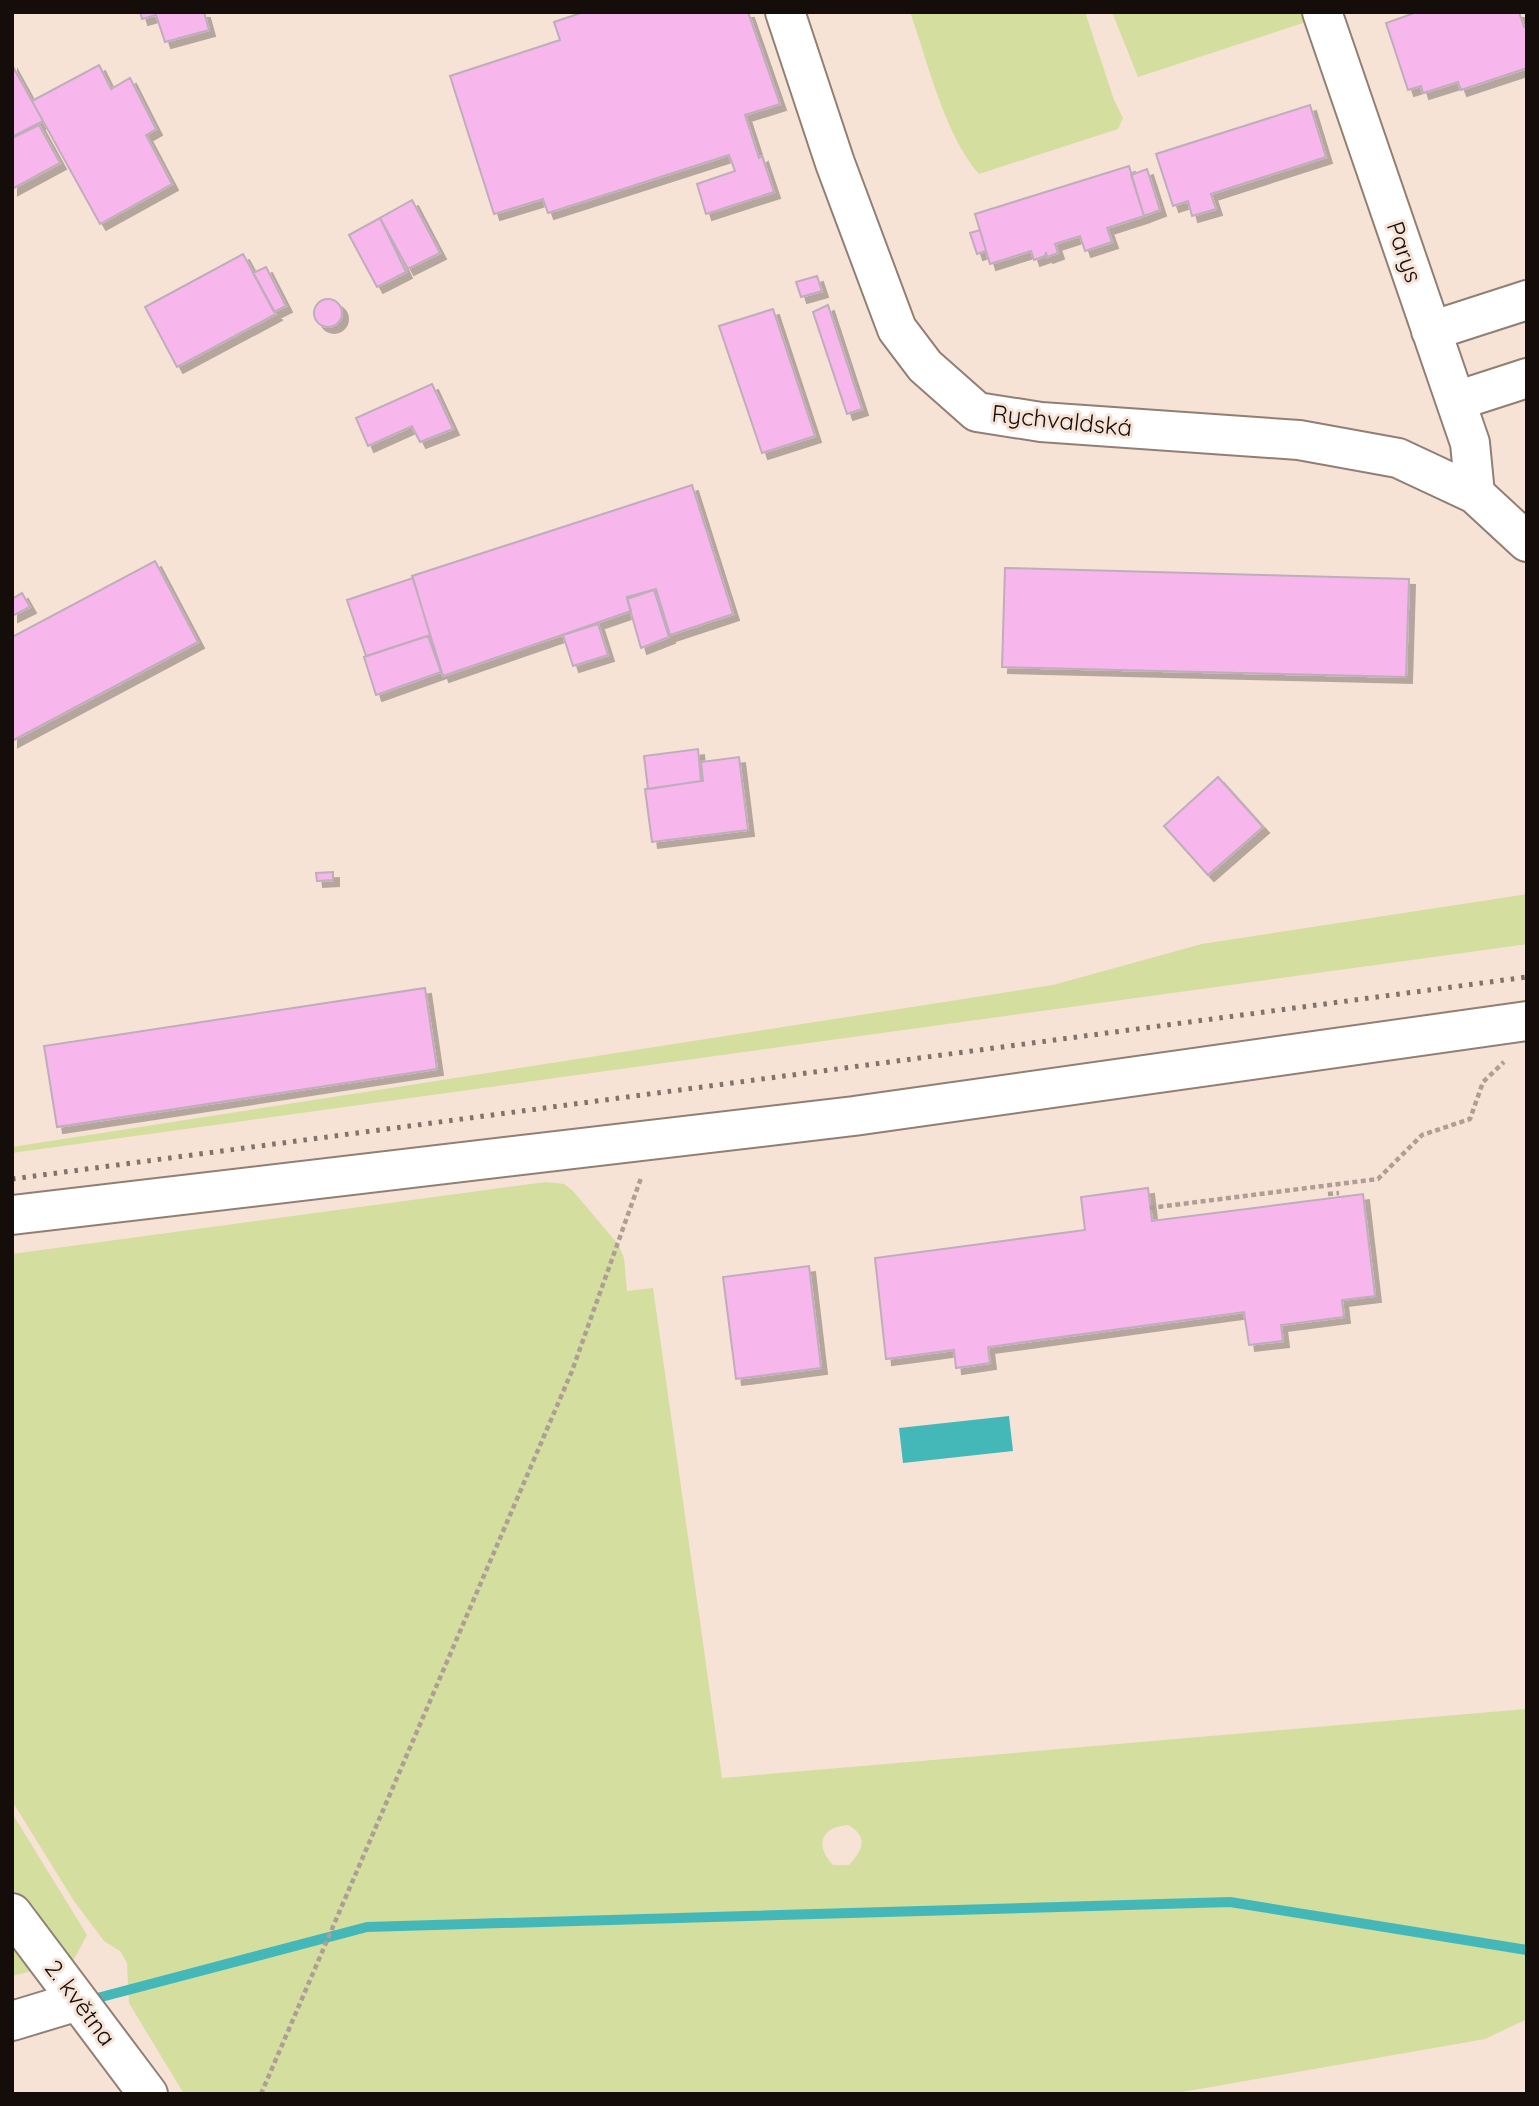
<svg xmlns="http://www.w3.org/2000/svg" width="1539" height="2106" font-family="Quicksand,sans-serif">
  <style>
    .green { fill: #d3de9f; fill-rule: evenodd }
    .water { fill: #44b8b8 }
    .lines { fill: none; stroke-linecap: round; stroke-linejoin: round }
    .stream { stroke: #44b8b8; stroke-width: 10 }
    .building { fill: #f8b7ec; stroke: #bfadbb; stroke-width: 2; filter: url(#shadow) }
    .minor-casing { stroke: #917f74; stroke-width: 42 }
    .path { stroke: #af9e95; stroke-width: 4.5; stroke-dasharray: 5 3.5; stroke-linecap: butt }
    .minor { stroke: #fff; stroke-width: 38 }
    .rail { stroke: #80736b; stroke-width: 5; stroke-dasharray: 3.5 7; stroke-linecap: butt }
    .labels { text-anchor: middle; stroke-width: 6; stroke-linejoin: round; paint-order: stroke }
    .street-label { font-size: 24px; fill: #140d09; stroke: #f7e2d6 }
  </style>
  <defs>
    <filter id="shadow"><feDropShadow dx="6" dy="6" stdDeviation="0" flood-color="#0004"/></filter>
  </defs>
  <rect width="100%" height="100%" fill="#f7e2d6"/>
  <path class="green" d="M910,12H1085L1114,100L1123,118L1118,129L979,174C944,134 928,62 910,12Z
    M1112,12H1304L1306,22L1138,77Z
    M1527,894V944L12,1153V1147L1053,985L1202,944Z
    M546,1182L564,1184L572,1190L618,1244L624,1258L627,1291L653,1288L722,1778L1527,1709V2019L1485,2039L1171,2094H184L129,2003L127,1963L120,1951L104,1941L74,1901L12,1801V1254ZM848,1825C869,1837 863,1850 849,1865H833C815,1846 820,1827 848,1825Z
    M12,1813L87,1935L73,1961L12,1976Z"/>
  <path class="water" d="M1009,1416L1013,1451L903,1463L899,1428Z"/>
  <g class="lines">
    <path class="stream" d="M86,2001L367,1927L1230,1902L1527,1950"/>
  </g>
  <path class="building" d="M140,12H204L209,30L165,42L156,15L142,19Z
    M584,12H748L780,104L745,115L759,158L762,156L774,192L706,214L697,184L735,171L729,155L548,213L543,199L494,214L450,76L560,40L554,22Z
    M1417,12H1519L1524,27L1527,25V68L1461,90L1458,82L1423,93L1421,86L1408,90L1386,23Z
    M12,65L43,121L12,137Z
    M99,65L111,89L130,78L156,129L146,135L172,184L100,224L32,101Z
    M1310,105L1326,157L1211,194L1216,209L1192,216L1188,201L1173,206L1156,154Z
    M39,125L60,163L12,189V138Z
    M1129,166L1144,216L1107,228L1112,242L1085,251L1080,236L1055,244L1058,253L1047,257L1046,252L1045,256L1034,260L1031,251L990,264L975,214Z
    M1147,169L1160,210L1144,216L1131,175Z
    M412,200L440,253L408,269L380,218Z
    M380,218L406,272L377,287L349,235Z
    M980,230L986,251L977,254L970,233Z
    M243,254L276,314L177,367L145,307Z
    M266,267L286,306L274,312L253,273Z
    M817,276L822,291L801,297L796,282Z
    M314 313a14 14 0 1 1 28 0a14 14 0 1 1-28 0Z
    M828,305L862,409L847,414L813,312Z
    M773,309L815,436L762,453L719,326Z
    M432,384L453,429L420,442L412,426L368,446L356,418Z
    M692,485L733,614L670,635L656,589L627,597L631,611L443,676L412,576Z
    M155,561L198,642L12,741V637Z
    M1005,568L1409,579L1406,677L1002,667Z
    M413,578L430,635L366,656L347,600Z
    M654,590L669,637L641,648L627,599Z
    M22,593L30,607L12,616V599Z
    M598,624L608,655L573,666L563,635Z
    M428,636L441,672L376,695L364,657Z
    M698,749L701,781L648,789L644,756Z
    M739,757L748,830L652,842L645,789L703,781L701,762Z
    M1218,777L1263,827L1208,875L1164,826Z
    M333,872V880L317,881L316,873Z
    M425,988L437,1069L57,1127L44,1046Z
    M1148,1188L1152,1221L1363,1194L1375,1296L1342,1300L1344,1317L1281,1325L1283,1341L1249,1345L1244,1312L988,1347L990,1363L956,1368L954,1350L886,1359L875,1258L1085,1230L1081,1197Z
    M809,1266L821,1368L736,1379L723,1277Z"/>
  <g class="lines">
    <defs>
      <path id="minor" d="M785,12L835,163L897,329L925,366L977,412L1041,422L1299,440L1398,458L1475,494L1527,542
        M1322,12L1470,443L1475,494
        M1431,331L1527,300
        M1456,401L1527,378
        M12,1215L854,1116L1527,1021
        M12,1913L148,2094
        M12,2021L78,2001"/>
    </defs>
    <use href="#minor" class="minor-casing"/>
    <path class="path" d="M1328,1194L1339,1193
      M1150,1208L1378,1179L1422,1135L1470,1119L1483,1082L1504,1062
      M261,2094L572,1371L641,1178"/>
    <use href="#minor" class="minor"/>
    <path class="rail" d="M12,1179L1527,977"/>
  </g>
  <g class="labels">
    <g class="street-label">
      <text transform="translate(1404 252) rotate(71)" y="8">Parys</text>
      <text transform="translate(1062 421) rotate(6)" y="8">Rychvaldská</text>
      <text transform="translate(80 2003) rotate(53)" y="8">2. května</text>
    </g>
  </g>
  <rect width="1539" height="2106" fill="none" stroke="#140d09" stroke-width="28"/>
</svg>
